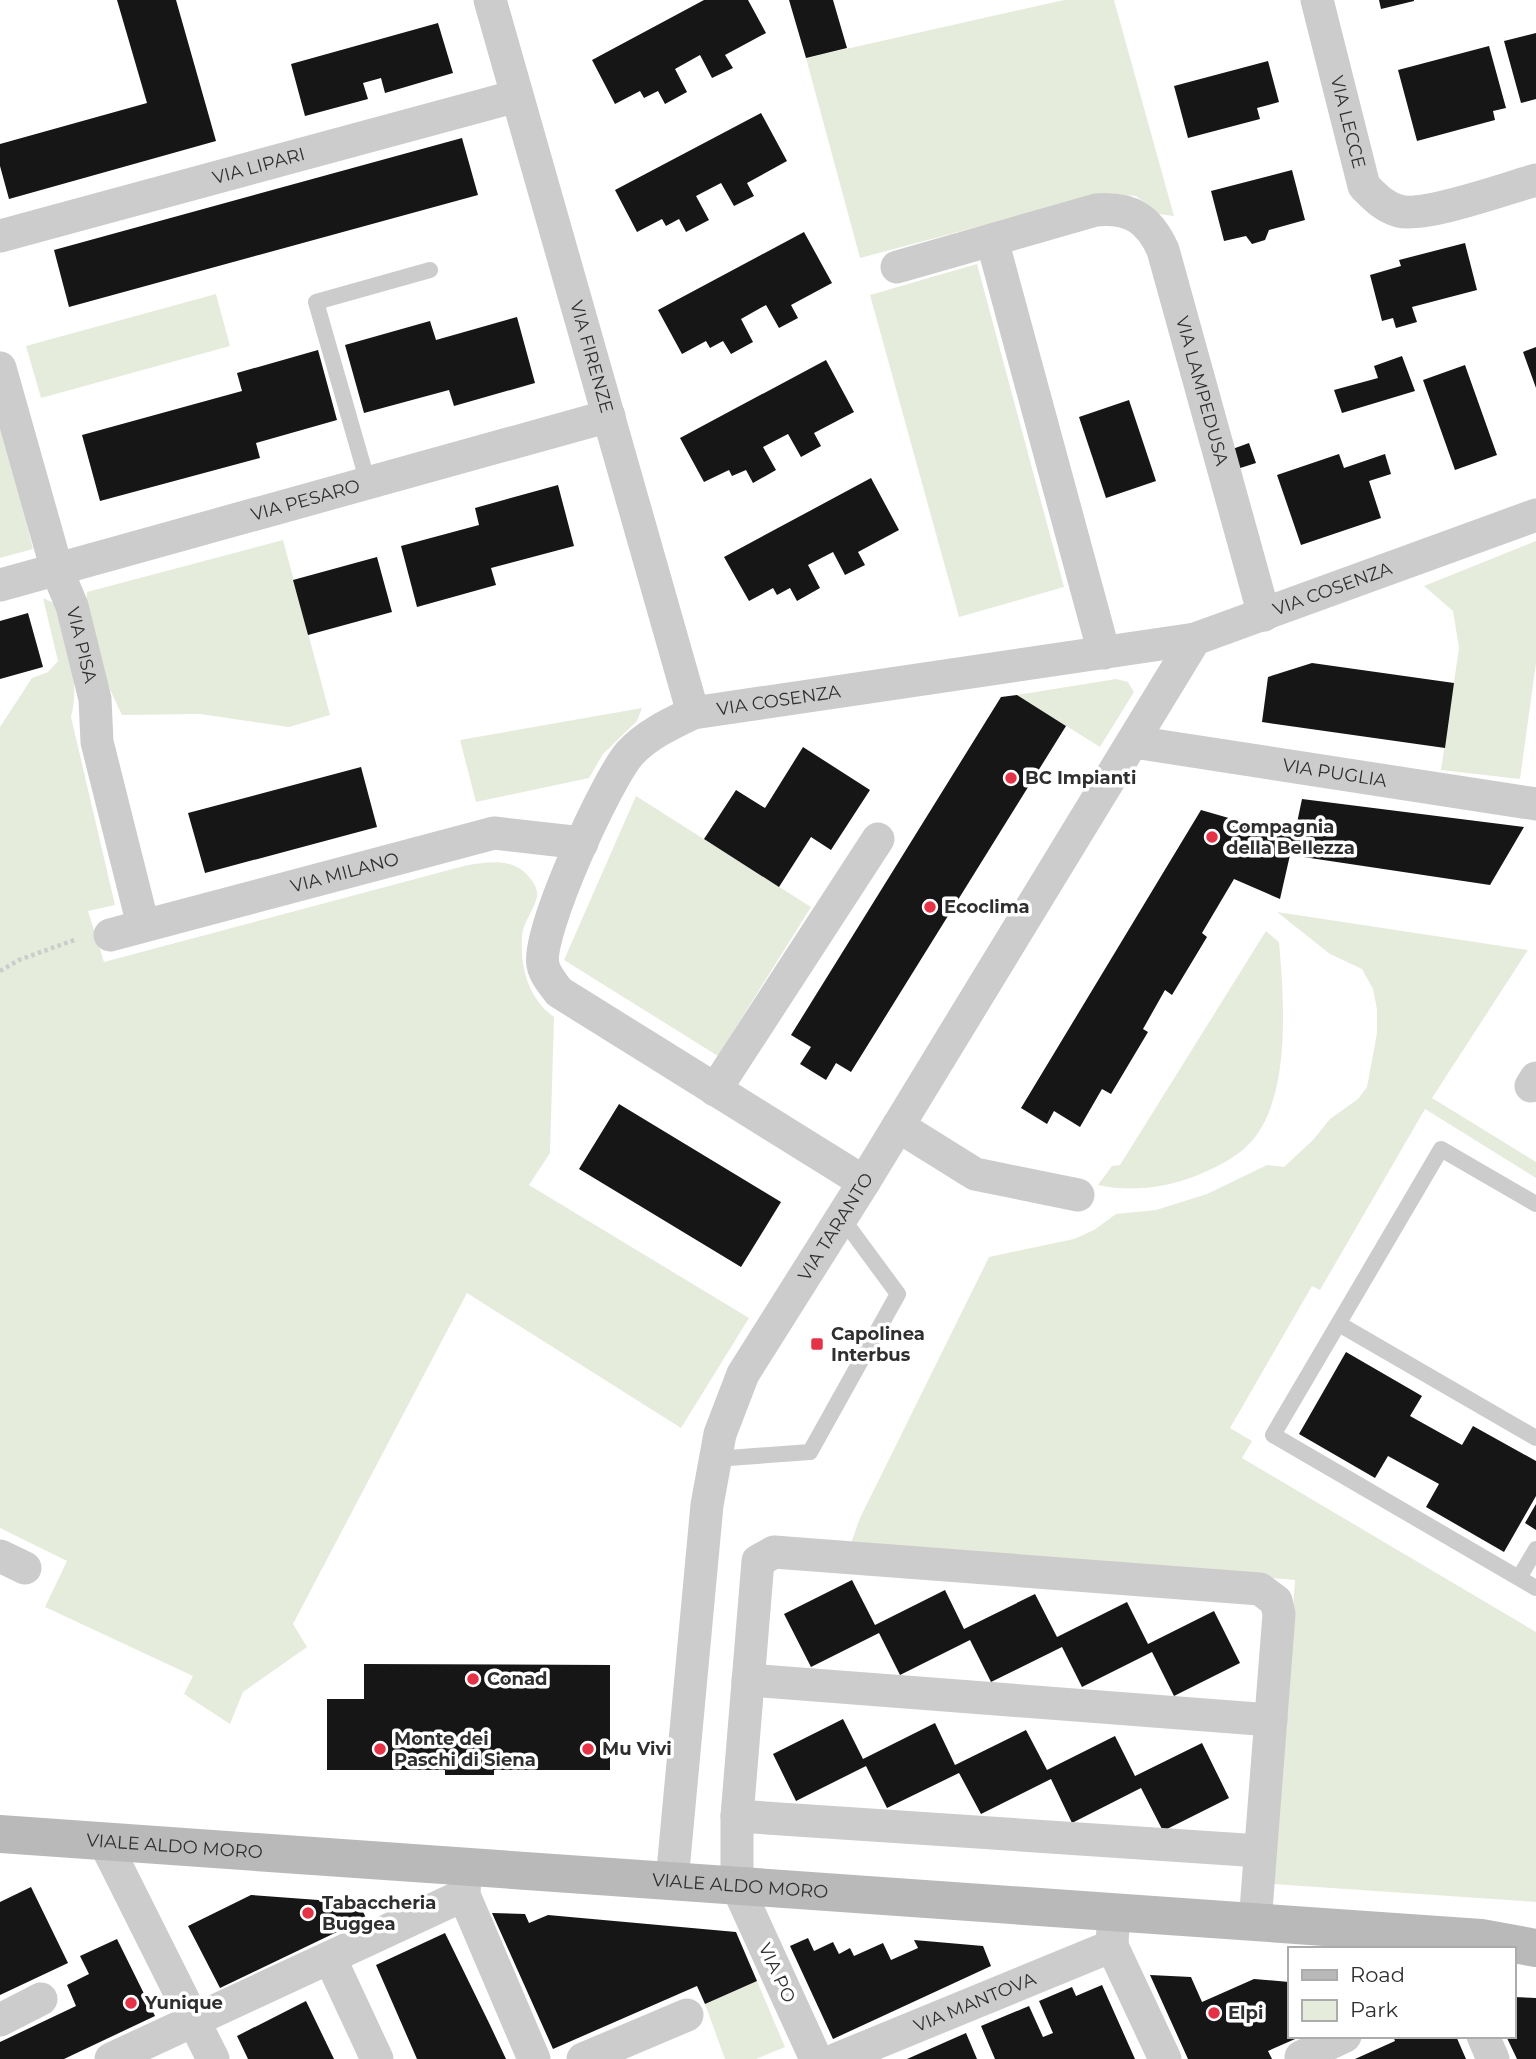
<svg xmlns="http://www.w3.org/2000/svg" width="1536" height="2059" font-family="Montserrat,sans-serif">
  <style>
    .green { fill: #e5ecdc }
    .building { fill: #161616 }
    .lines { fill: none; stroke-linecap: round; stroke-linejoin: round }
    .path { stroke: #ccc; stroke-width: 4.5; stroke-dasharray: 3.5 3.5; stroke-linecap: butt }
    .lane { stroke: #ccc; stroke-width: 16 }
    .street { stroke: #ccc; stroke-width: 33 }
    .secondary { stroke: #b9b9b9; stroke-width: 38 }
    .poi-dot { fill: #e43247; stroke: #fff; stroke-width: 2.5 }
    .labels { text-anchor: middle; stroke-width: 7; stroke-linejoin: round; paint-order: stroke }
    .street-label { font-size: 18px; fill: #2f2f2f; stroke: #fff }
    .poi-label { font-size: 18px; font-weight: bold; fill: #2f2f2f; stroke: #fff; text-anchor: start }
  </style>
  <rect width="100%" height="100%" fill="#fff"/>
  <path class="green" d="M1064,0H1114L1174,216L1159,214L1136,196L1104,193L860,258L806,58Z
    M977,264L1064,587L959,617L870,295Z
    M216,294L230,346L41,398L26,346Z
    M0,412L33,549L0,558Z
    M283,540L330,715L289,727L200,714L122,715C104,677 84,634 87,592Z
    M1536,541V663L1520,779L1441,770L1459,648L1453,611L1424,586Z
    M43,598L58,605C66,641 81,680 71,717L115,905L88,911L104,962L464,866C486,862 513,857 529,877C533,882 538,888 537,896C535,909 523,922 522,936C520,967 528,998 554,1017L550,1153L529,1185L749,1318L681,1428L467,1293L293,1624L307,1647L243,1692L230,1724L184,1694L193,1676L45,1607L67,1561L0,1528V727L32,678L48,672L58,661Z
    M1116,679L1128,682L1134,692L1100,747L1017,695Z
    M642,708L637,721L603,754L589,778L476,802L460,740Z
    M636,796L811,907L718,1056L564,960Z
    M1277,912L1528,950L1432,1098L1536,1162V1178L1425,1109L1320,1290L1312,1286L1230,1428L1252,1441L1242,1458L1536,1632V1902L1273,1884L1295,1580L850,1546L860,1518L989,1257L1074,1239L1094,1230L1116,1214L1156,1210L1207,1194L1267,1165L1284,1167L1313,1140L1330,1119L1358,1099L1367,1087L1377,1033V1009L1373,989L1362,969L1330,954Z
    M1266,931L1279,942C1284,1000 1292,1100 1249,1144C1234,1160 1212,1169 1193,1177C1164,1188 1129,1192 1098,1185L1112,1166L1120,1165Z
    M757,1981L785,2047L756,2059H725L705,2004Z"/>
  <path class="building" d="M117,0H176L216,141L9,199L0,166V144L147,103Z
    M704,0H748L766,33L725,55L733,68L712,78L700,55L675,69L687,92L665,104L658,91L644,98L640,91L615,104L592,60Z
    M789,0H833L847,48L806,58Z
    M1379,0H1414V1L1381,9Z
    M438,23L453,73L385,93L381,78L363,83L368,99L305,116L291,64Z
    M1536,33V99L1521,103L1504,41Z
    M1489,46L1506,108L1493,111L1495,120L1417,141L1398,70Z
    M1268,61L1279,102L1257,108L1260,119L1188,138L1174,86Z
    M761,113L787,161L747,183L754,196L734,206L721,183L696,196L709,220L686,232L679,219L666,226L662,219L637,232L615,190Z
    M462,138L478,195L69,307L54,250Z
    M1292,170L1305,220L1269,230L1265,240L1252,244L1246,236L1224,241L1211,191Z
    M804,232L832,283L791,305L798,318L779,328L766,305L741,319L753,342L731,354L723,341L710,348L706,341L682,354L658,310Z
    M1465,243L1477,290L1412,307L1417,322L1396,328L1393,318L1382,321L1370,275L1401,266L1399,260Z
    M517,317L535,383L454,406L449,390L364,413L345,345L430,321L436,340Z
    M1536,347V388L1523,352Z
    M318,350L337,420L256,443L260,458L100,501L82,435L242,391L237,373Z
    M1402,356L1415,391L1342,413L1334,390L1378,378L1374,366Z
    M826,360L854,412L814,433L821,446L801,457L788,434L763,447L776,470L753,483L746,470L732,476L729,470L704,482L680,438Z
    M1465,365L1497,455L1455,470L1423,380Z
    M1129,400L1156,481L1106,498L1079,417Z
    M1249,443L1256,463L1234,470L1227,451Z
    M1339,454L1344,468L1385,454L1391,474L1369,481L1381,518L1301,545L1277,475Z
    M871,478L899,530L858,552L865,565L845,575L833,552L808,565L820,588L797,601L790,588L777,595L773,588L749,601L724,557Z
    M558,485L574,546L491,568L496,585L417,607L401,546L479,525L475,508Z
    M377,557L392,612L308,635L293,580Z
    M28,613L43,667L0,679V621Z
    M1312,663L1454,683L1445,748L1262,722L1268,677Z
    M1017,695L1066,726L851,1072L836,1063L826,1080L800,1064L811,1047L791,1035L1001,697Z
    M803,747L870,790L831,850L811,837L779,887L704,839L736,790L765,808Z
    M361,767L377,827L205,873L188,813Z
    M1302,799L1524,827L1490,885L1290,855L1280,899L1234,879L1202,933L1207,937L1172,995L1165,990L1143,1029L1148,1032L1111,1094L1102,1089L1080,1127L1054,1111L1047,1124L1021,1108L1201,810L1294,837Z
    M619,1104L781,1202L741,1267L579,1169Z
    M1346,1352L1422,1396L1410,1416L1462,1445L1473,1426L1536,1461V1496L1504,1552L1426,1507L1439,1484L1388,1456L1375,1478L1299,1434Z
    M1536,1504V1530L1525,1523Z
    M852,1580L875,1625L945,1590L964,1629L1035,1594L1057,1637L1127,1602L1148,1644L1214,1611L1240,1663L1174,1696L1152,1652L1082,1687L1062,1647L991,1682L970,1640L900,1675L879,1633L811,1667L784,1614Z
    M364,1664L610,1665V1770H494V1775H445V1770H327V1699H364Z
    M843,1719L863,1759L935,1723L955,1765L1026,1730L1047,1770L1115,1736L1135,1776L1202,1743L1229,1798L1163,1831L1141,1788L1072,1823L1051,1779L981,1814L959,1773L887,1808L866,1766L796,1801L773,1754Z
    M31,1887L68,1963L0,1995V1902Z
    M251,1895L359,1903L366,1918L220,1988L188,1926Z
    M492,1913L525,1914L529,1923L548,1915L736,1932L757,1981L705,2004L697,1986L553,2049Z
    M445,1933L490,2025L506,2059H417L376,1965Z
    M808,1938L814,1951L833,1942L839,1954L850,1948L854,1956L883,1943L891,1960L918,1948L914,1940L983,1946L991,1966L833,2039L790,1946Z
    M117,1939L155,2016L64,2059H0V2042L76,2006L67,1985L89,1974L80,1956Z
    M1150,1975L1191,1977L1202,2002L1254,1979L1289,1982V2036H1302L1268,2051L1272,2059H1188Z
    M1102,1985L1135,2059H995L981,2026L1029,2006L1043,2037L1053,2033L1039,2001L1072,1987L1076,1996Z
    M1513,1997L1536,1998V2059H1517L1506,2036H1513Z
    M306,2001L334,2059H248L237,2036Z
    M966,2033L977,2059H907Z
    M1393,2036H1456L1466,2059H1355L1395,2041Z"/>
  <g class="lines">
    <path class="path" d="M0,971L19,960L77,939"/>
    <path class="lane" d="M368,483L316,302L430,270
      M1536,1204L1441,1149L1273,1435L1536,1588
      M1339,1324L1536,1438
      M715,1459L810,1452L898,1294L842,1218
      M1519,1578L1536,1549"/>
    <g class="street">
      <path id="s1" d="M490,0L693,713"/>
      <path id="s2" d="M1317,0L1364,186C1375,197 1384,207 1399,211C1425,218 1507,188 1536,180"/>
      <path id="s3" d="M0,236L517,96"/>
      <path d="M992,240L1104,653"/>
      <path id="s4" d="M897,267L1096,210C1131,207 1149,219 1163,250L1264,615"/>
      <path id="s5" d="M0,368L57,570L72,606L95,699L97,742L143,925"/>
      <path id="s6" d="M0,585L609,416"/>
      <path id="s7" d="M1134,742L1536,804"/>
      <path id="s8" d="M110,935L494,833L582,843"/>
      <path d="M1531,1086L1536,1078"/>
      <path d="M715,1090L878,839"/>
      <path d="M898,1126L975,1174L1078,1195"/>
      <path id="s9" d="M864,1182L559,992C553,984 545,975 543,965C536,933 607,779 630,753C648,734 670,724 693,713L1195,639L1536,515"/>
      <path d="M0,1556L25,1568"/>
      <path d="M748,1680L1271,1720"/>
      <path d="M737,1816L1260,1851"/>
      <path d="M105,1843L213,2059"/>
      <path d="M465,1873L464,1895L534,2059"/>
      <path id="s10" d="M672,1881L707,1505L720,1434L743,1374L864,1182L1195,639"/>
      <path d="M1113,1926L1112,1946L1165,2059"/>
      <path d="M330,1958L377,2059"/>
      <path d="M0,2020L41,1999"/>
      <path d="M1483,2036L1493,2059"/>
      <path d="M1301,2057L1345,2036"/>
      <path d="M111,2059L464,1895"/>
      <path d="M583,2059L687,2015"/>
      <path d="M816,2059L737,1886V1816L758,1561L774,1552L1260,1589L1276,1601L1279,1614L1255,1923"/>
      <path id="s11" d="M837,2059L1112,1946"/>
    </g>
    <path class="secondary" id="s12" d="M0,1834L1481,1938L1536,1948"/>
  </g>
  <g class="poi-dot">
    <circle cx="1011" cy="778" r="7"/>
    <circle cx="1212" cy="837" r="7"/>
    <circle cx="930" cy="907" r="7"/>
    <rect x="810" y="1337" width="14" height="14" rx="3.5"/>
    <circle cx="473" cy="1679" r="7"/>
    <circle cx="380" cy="1749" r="7"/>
    <circle cx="588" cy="1749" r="7"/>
    <circle cx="308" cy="1913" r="7"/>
    <circle cx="131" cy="2003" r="7"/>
    <circle cx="1214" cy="2013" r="7"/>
  </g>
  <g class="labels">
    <g class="street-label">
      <text dy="6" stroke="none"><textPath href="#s2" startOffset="126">VIA LECCE</textPath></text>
      <text dy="6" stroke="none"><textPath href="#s3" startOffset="268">VIA LIPARI</textPath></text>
      <text dy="6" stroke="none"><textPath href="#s1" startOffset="371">VIA FIRENZE</textPath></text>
      <text dy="6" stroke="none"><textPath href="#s4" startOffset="438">VIA LAMPEDUSA</textPath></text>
      <text dy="6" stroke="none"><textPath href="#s6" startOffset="317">VIA PESARO</textPath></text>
      <text dy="6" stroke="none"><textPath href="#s9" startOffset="1351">VIA COSENZA</textPath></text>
      <text dy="6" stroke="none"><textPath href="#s5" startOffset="289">VIA PISA</textPath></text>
      <text dy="6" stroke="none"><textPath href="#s9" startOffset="784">VIA COSENZA</textPath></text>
      <text dy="6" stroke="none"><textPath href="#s7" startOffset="203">VIA PUGLIA</textPath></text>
      <text dy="6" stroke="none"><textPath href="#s8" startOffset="243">VIA MILANO</textPath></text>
      <text dy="6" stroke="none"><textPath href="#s10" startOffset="688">VIA TARANTO</textPath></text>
      <text dy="6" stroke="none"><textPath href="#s12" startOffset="175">VIALE ALDO MORO</textPath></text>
      <text dy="6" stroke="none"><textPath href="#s12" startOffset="742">VIALE ALDO MORO</textPath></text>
      <text transform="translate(777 1973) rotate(65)" y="6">VIA PO</text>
      <text dy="6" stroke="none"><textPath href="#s11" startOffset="149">VIA MANTOVA</textPath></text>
    </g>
    <g class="poi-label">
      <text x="1025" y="784">BC Impianti</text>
      <text x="1226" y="833">Compagnia<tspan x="1226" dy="21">della Bellezza</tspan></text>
      <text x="944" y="913">Ecoclima</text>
      <text x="831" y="1340">Capolinea<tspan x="831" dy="21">Interbus</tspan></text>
      <text x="487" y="1685">Conad</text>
      <text x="394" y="1745">Monte dei<tspan x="394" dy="21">Paschi di Siena</tspan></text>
      <text x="602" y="1755">Mu Vivi</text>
      <text x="322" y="1909">Tabaccheria<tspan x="322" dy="21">Buggea</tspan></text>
      <text x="145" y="2009">Yunique</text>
      <text x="1228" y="2019">Elpi</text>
    </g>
  </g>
  <rect x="1288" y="1947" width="228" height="91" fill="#ffffff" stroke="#acacac" stroke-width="2"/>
  <rect x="1302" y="1970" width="35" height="10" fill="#b9b9b9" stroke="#acacac" stroke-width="2"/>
  <text x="1350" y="1982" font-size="21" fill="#2f2f2f">Road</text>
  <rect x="1302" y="2000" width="35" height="21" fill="#e5ecdc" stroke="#acacac" stroke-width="2"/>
  <text x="1350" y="2017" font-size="21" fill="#2f2f2f">Park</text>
</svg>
